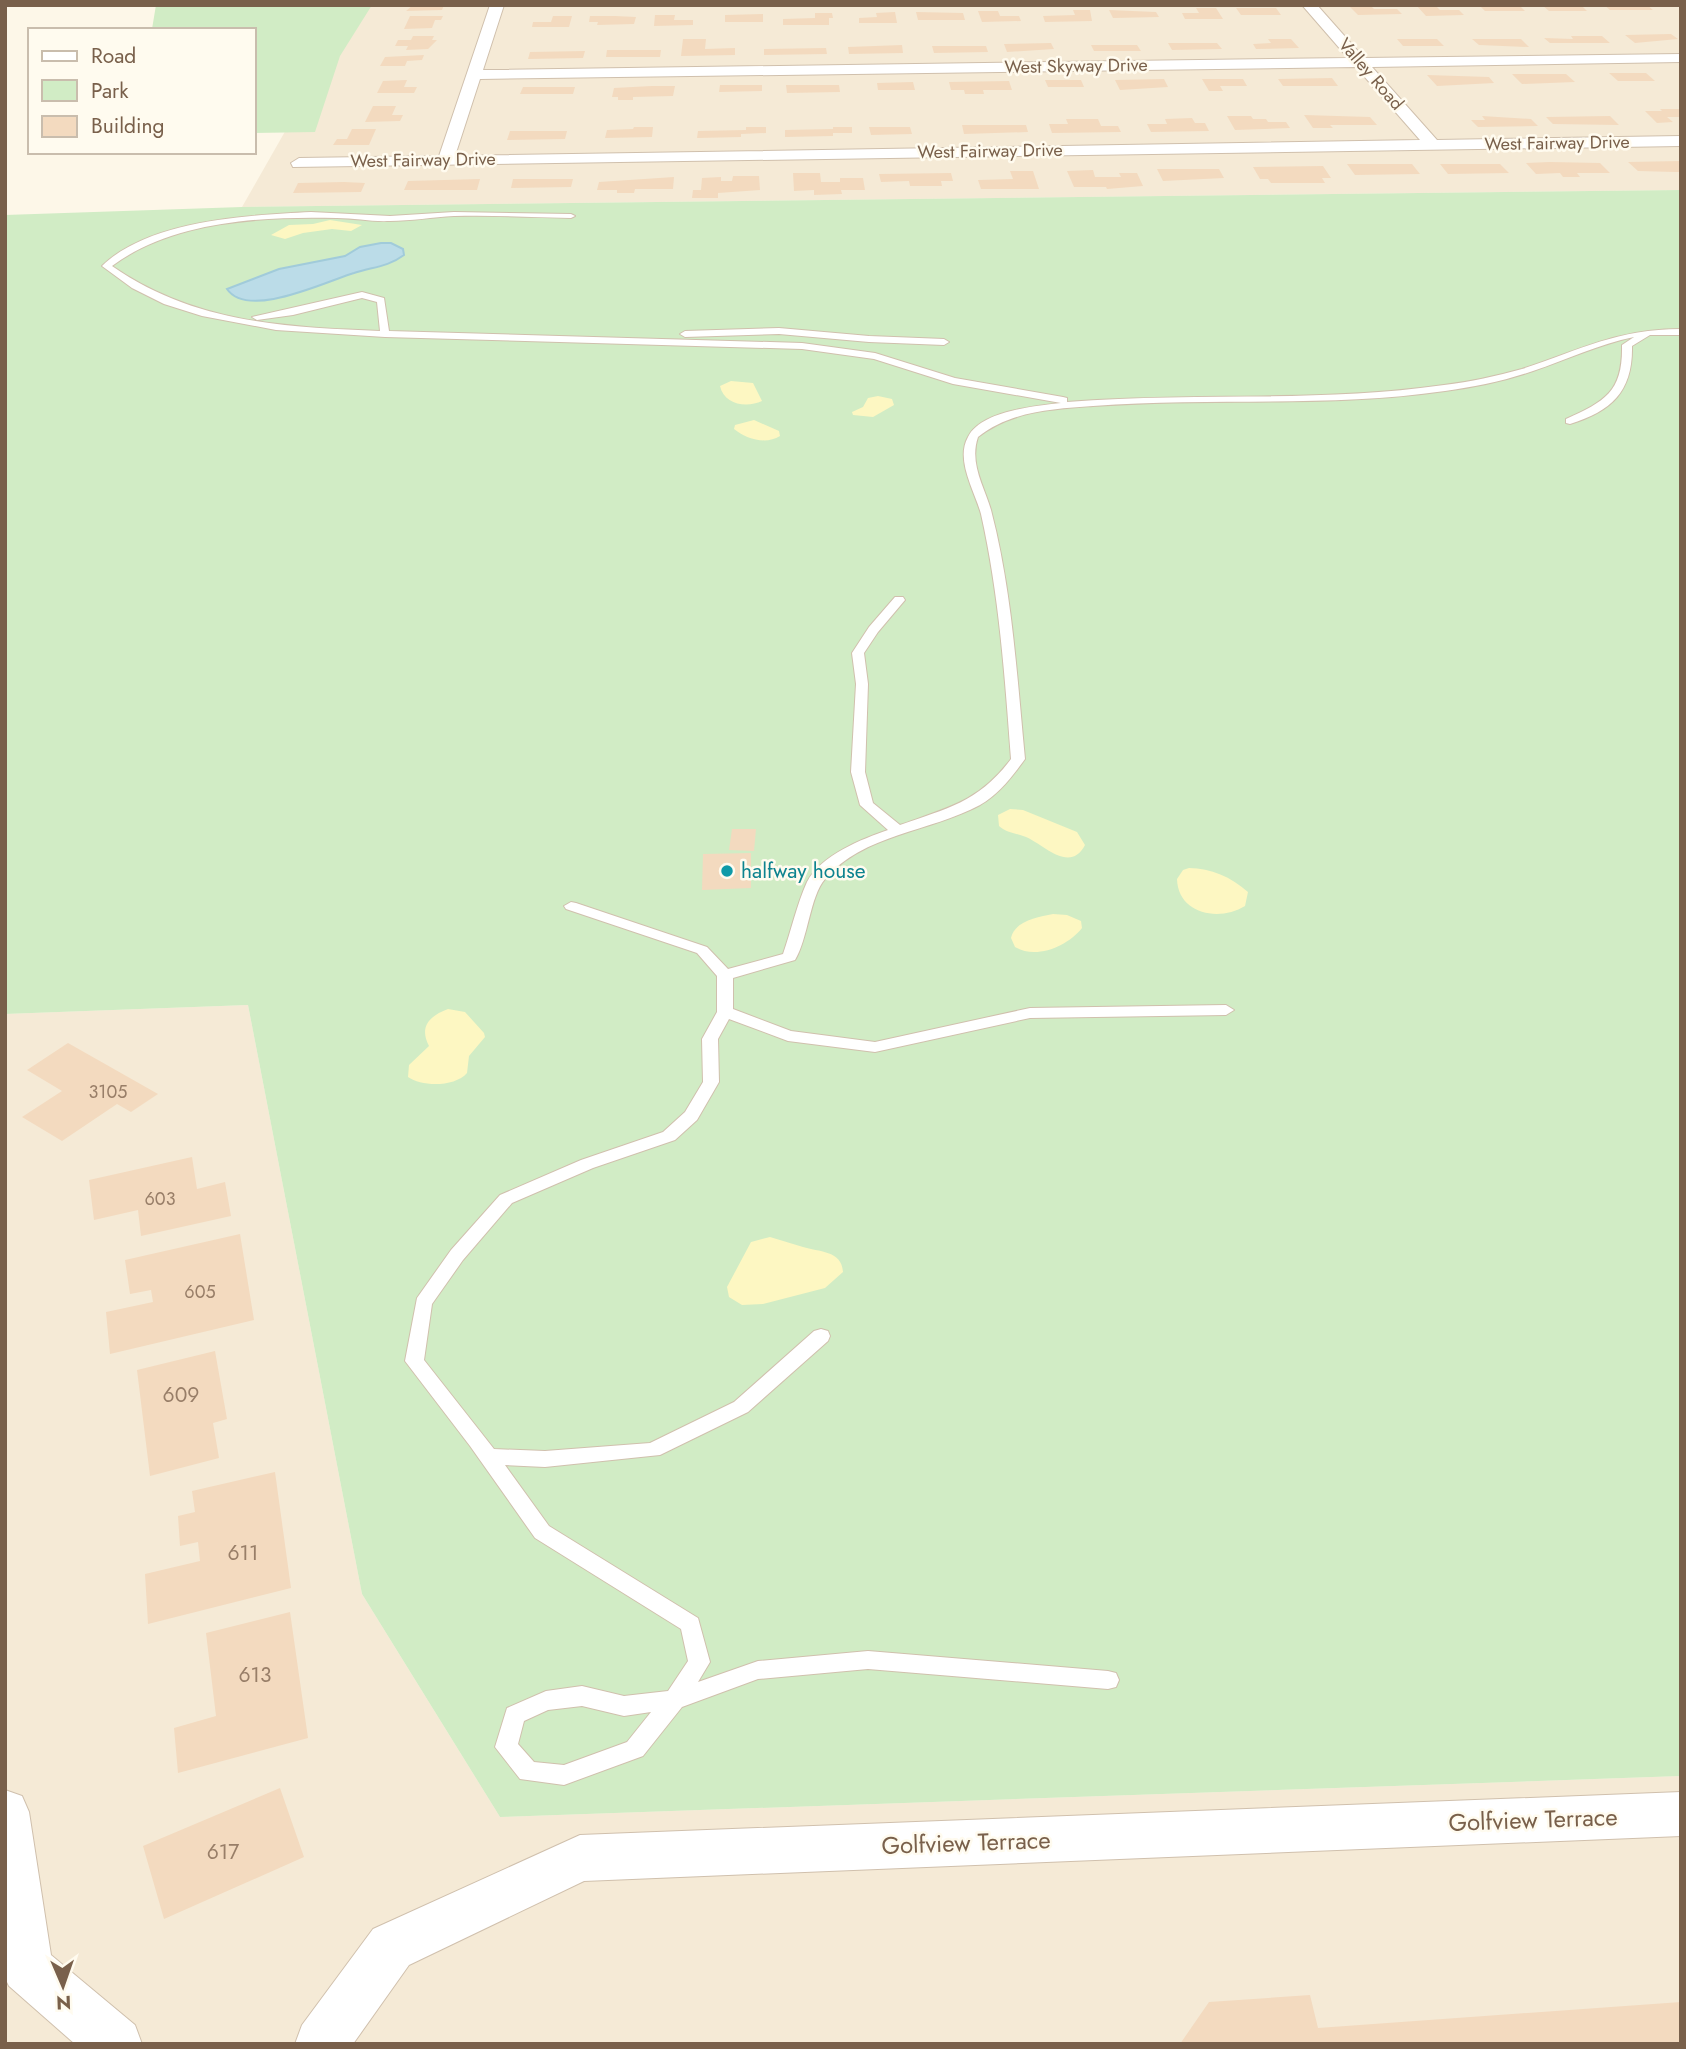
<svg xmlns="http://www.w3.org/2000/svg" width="1686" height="2049" font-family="Jost,sans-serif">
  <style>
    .residential { fill: #f5ead6 }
    .green { fill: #d1ecc5 }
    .sand { fill: #fdf7c2 }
    .water { fill: #bbdce8; stroke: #a1cbda; stroke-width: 2 }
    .building { fill: #f3dabf }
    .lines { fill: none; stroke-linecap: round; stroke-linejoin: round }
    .lane-casing { stroke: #d0c0ad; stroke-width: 2 }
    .street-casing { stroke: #d0c0ad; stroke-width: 2 }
    .lane { fill: #fff; fill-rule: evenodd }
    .street { fill: #fff; fill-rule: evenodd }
    .culture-dot { fill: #0f9aa8; stroke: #fffbef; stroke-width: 2.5 }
    .labels { text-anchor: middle; stroke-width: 5; stroke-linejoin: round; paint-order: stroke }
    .far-street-label { font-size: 18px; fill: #79604b; stroke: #fffbef }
    .number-label { font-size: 18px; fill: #987e68 }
    .culture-label { font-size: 21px; fill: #0d838f; stroke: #fffbef; text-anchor: start }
    .near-number-label { font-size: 21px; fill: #987e68 }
    .near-street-label { font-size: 24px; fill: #79604b; stroke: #fffbef }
  </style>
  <rect width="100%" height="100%" fill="#fdf7e8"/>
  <path class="residential" d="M357,5H1681V190L242,207Z
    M248,1005L362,1594L500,1817L1681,1776V2044H5V1014Z"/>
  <path class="green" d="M156,5H372L340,56L315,132L254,133V30L152,29Z
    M1681,190V1776L500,1817L362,1594L248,1005L5,1014V215L242,207Z"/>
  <path class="sand" d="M330,220L362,225L351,231L332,229L303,233L285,239L271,235L289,225L313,224Z
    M731,381L753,383L762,401C747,408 724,405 720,386Z
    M878,396L892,399L894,405L873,417L853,415L852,412L863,407L868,398Z
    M754,420L779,431L780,436C766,445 746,439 734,429L735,425Z
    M1010,809L1023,810L1077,832L1085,845C1070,874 1043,844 1026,837C1016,833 1007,833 999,826L998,815Z
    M1189,868C1211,868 1231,877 1248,892L1245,906C1219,922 1178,914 1177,879L1183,870Z
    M1053,914L1067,915L1081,921L1082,928C1068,946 1036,960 1015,947L1011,938C1015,921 1037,917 1053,914Z
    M448,1009L465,1012L484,1033L485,1037L469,1056L467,1073C455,1087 422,1087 408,1077L409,1065L429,1046C419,1027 429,1016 448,1009Z
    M770,1237C781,1240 792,1244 803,1247C818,1252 842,1250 843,1272L825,1288L763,1304L742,1305L729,1297L727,1287L751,1242Z"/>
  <path class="water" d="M381,243H391L403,249L404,255C388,267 372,267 354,273C327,281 248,320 227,289L279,269L345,256L360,247Z"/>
  <path class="building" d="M413,5H444L442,10L406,11Z
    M1416,5H1435L1440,10H1459L1464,15L1426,16Z
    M1479,5H1519L1525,11H1485Z
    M1542,5H1581L1587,11H1549Z
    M1604,5H1647L1653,10H1610Z
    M1371,6L1374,9H1397L1402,14L1358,15L1350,7Z
    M1196,8H1216L1223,19H1185L1182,13H1199Z
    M1236,8H1276L1281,15H1241Z
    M1073,10H1090L1092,21L1045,22L1043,16L1075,15Z
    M1109,10L1156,12L1159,17L1113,18Z
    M978,11H998L1000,16H1019L1021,21L982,22Z
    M895,12L897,23H859V18L877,17L876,13Z
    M916,12L963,13L965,20H918Z
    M815,13H832L833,18H829V25H783V19L815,18Z
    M763,14V22H725V15Z
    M655,15H675L674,20H693V25L654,26Z
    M410,16H443L441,20H435L432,28L404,29Z
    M553,16H572L569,27H532L533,22H551Z
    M590,16H615L636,17L634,24L597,25L598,22H589Z
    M1671,34L1678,39L1635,43L1625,35Z
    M413,36H434L432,40H437L428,49L406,50L408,46H395L398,40H411Z
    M1571,36H1602L1610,43H1550L1544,38L1573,39Z
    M683,39H706L705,49L735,48V55L681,56Z
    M1268,39H1291L1299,48L1256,49L1253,44L1271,43Z
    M1397,39H1437L1444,46H1403Z
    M1472,39H1521L1529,47L1479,45Z
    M1051,43L1054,49L1007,52L1004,44Z
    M1168,43H1217L1222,49L1172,50Z
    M902,45L903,53L849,54L848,47Z
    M1091,45H1137L1141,51H1094Z
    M932,46H986L988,52L934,53Z
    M826,48L827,54L764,55V49Z
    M607,50H661L660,57H606Z
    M585,51L583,58L528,59L530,52Z
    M424,55L422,60L407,61L405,66H380L385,57Z
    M1609,73H1646L1655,81H1618Z
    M1512,74H1566L1575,82L1522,84Z
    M1427,75L1489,77L1494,83L1437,86Z
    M1332,78L1338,86H1283L1278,79Z
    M1164,79L1168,87L1120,90L1115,80Z
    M1202,79H1243L1247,86H1220L1223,91H1209Z
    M407,80L404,87H417L414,93H377L383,81Z
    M1045,80H1081L1084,87H1048Z
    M1009,81L1012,90H983L984,94H965L964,90H951L949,82Z
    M913,82L915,90H878L877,83Z
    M720,85H762V91L719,92Z
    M786,85H839L840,92L787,93Z
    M652,86H675L673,96L633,97V100H618V97H612L614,88Z
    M523,87H575L573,94H520Z
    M373,106H396L392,115H403L400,121L365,122Z
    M1660,109H1681V117H1667L1673,122L1657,123L1645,111H1662Z
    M1304,115L1370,117L1377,125H1330L1333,128H1313Z
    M1227,116H1251L1253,119H1266L1268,122H1286L1290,128L1235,130Z
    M1482,116L1531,119L1538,126L1478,127L1471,120H1485Z
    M1610,116L1619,125L1553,124L1546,117Z
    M1192,118L1195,123H1205L1209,131L1151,132L1147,124H1167L1165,119Z
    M1066,119H1098L1101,126H1118L1121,132L1052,133L1049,124H1068Z
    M962,125H1026L1028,132L964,134Z
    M634,127H653L652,137L605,138L607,130L633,129Z
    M746,127H766V133L741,134V137L697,138L698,131L746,130Z
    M833,127H852V133H833V136L785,137V130L833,129Z
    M869,127H910L912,134L871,135Z
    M352,129H376L369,145H333L337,139H347Z
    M510,131H567L565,139L507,140Z
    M1681,161V172H1675L1638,171L1628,162Z
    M1550,162L1600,163L1610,173H1577L1580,177H1563L1560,173L1536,174L1526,163Z
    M1347,164H1412L1420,174L1355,175Z
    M1440,164H1500L1509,173L1448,174Z
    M1323,166L1331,178H1322L1325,183H1271L1268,179H1260L1253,167Z
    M1157,169H1219L1224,178L1163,181Z
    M1093,170L1095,177H1121L1119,173H1137L1143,186L1107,189L1106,187H1074L1067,171Z
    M1010,171H1033L1039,189H981L978,180L1013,179Z
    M793,173H820L821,182H840V178H863L865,190H841L842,194L814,195V190L794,191Z
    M951,173L953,181H941L942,186H910L909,181L881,182L879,174Z
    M733,176H759L760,190L718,193V198H692L693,190H701L702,178L721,177V181H732Z
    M674,177L673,189H635L634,193H617V190H597L599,182Z
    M480,179L477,190H404L408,181Z
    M513,179H573L571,187L511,188Z
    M344,182L365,183L361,192L293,193L298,183Z
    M732,829H756L754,851L729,850Z
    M751,853V888L702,890L703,854Z
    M68,1043L158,1094L131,1112L117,1104L62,1141L22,1117L62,1091L27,1070Z
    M192,1157L197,1189L225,1182L231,1216L141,1236L138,1210L94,1220L89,1180Z
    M240,1234L254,1320L110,1354L106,1312L153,1302L151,1290L130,1294L125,1260Z
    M215,1351L227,1419L213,1423L219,1458L150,1476L137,1370Z
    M275,1472L291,1588L148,1624L145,1574L200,1561L198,1542L180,1546L178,1516L195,1512L192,1491Z
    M290,1612L308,1738L178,1773L174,1728L216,1716L206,1633Z
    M280,1788L304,1857L164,1919L143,1846Z
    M1310,1995L1318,2028L1681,2002V2044H1180L1209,2002Z"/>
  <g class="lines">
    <defs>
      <path id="lane" d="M311,212L390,216L454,212L571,214L575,216L571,218C532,217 493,215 454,216C433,217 411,221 390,221C372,222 355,218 337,218C264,216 172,221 112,266C194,323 283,327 380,331L377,302L362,298L293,315L257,320L252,317L362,292L384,298L389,331L802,343L875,353L955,378L1063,397L1067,398V402C1193,392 1319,403 1444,385C1470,382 1497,376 1522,369C1580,350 1617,329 1681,329V335H1650L1632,346C1633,391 1612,411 1570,424L1566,423V419C1606,401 1623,391 1622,345L1634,337C1599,344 1566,360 1533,371C1504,381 1474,387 1445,391C1328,408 1211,397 1093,406C1052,409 1011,411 978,437C969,463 984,486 991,510C1012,590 1017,676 1025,759C1012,777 999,794 980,805C930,832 863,834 825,879C810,896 808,939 795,960L733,978V1009L791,1031L875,1042L1030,1008L1226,1005L1234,1010L1226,1015L1030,1018L875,1052L788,1041L729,1019L718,1039L719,1082L697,1120L675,1140L593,1168L512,1203L463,1260L432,1304L424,1360L494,1449L545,1451L650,1443L734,1402L814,1331L821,1329L828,1331L830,1336L828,1341L748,1412L660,1455L545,1467L505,1465L549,1526L698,1618L710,1662L698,1682L758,1661L868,1651L1108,1671L1116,1673L1119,1680L1116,1687L1108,1689L868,1669L758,1679L682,1707L643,1756L564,1785L520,1779L495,1747L507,1708L546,1691L582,1686L624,1696L668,1691L688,1661L681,1629L535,1538L470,1446L405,1361L417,1298L451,1250L500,1195L581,1160L663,1132L685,1112L703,1082L702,1039L717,1012V976L697,953L566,909L564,906L571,902L576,903L707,947L728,969L783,954C791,931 797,904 807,882C821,855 862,839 888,830L860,805L851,772L856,684L852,653L869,627L895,597H903L905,600L878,632L864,653L868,684L865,772L873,803L900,825C948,808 979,802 1011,759C1005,677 999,594 981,514C975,492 955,460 968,437C981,411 1035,406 1061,403L953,384L874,359L802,349L385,337L276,330L202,316L164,304L132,288L102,266C149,220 249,215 311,212ZM582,1706L624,1716L651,1712L627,1742L564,1765L534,1762L518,1744L524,1721L548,1710Z
        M779,328L869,336L944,339L949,342L944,345L869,342L779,334L685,337L680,334L685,331Z"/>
      <path id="street" d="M490,5H504L483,70L1348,58L1302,5H1317L1364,58L1681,54V62L1372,67L1437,140L1681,136V146L293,167L291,163L299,158L439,156ZM1356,67L1420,140L455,156L480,79Z
        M5,1790L22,1796L29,1812L51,1955L135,2025L142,2044H75L9,1986L5,1978Z
        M1681,1792V1836L584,1881L409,1965L353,2044H295L302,2025L373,1929L580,1835Z"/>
    </defs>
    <use href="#lane" class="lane-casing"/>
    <use href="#street" class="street-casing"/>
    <use href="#lane" class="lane"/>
    <use href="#street" class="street"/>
  </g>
  <circle class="culture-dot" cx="727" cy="871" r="7"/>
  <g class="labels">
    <g class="far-street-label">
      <text transform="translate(1076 66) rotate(-1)" y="6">West Skyway Drive</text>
      <text transform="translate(1371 74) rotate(49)" y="6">Valley Road</text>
      <text transform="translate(1557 143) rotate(-1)" y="6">West Fairway Drive</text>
      <text transform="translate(990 151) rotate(-1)" y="6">West Fairway Drive</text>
      <text transform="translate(423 160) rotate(-1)" y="6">West Fairway Drive</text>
    </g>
    <g class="number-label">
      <text x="108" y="1098">3105</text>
      <text x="160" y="1205">603</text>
      <text x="200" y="1298">605</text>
    </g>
    <g class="culture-label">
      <text x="741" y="878">halfway house</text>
    </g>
    <g class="near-number-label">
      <text x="181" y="1402">609</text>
      <text x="243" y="1560">611</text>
      <text x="255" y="1682">613</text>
      <text x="223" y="1859">617</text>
    </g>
    <g class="near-street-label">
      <text transform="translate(1533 1820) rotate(-2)" y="8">Golfview Terrace</text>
      <text transform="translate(966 1843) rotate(-2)" y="8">Golfview Terrace</text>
    </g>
  </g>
  <rect width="1686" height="2049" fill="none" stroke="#79604b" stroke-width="14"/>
  <rect x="28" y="28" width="228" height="126" fill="#fffbef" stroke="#c9bdad" stroke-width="2"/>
  <rect x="42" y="51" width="35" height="10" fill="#ffffff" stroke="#c9bdad" stroke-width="2"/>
  <text x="91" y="63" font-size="21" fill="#79604b">Road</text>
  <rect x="42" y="80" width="35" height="21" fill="#d1ecc5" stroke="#c9bdad" stroke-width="2"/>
  <text x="91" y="98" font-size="21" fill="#79604b">Park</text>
  <rect x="42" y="116" width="35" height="21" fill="#f3dabf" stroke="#c9bdad" stroke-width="2"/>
  <text x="91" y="133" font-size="21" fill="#79604b">Building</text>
  <g transform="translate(63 1986) rotate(178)" stroke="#fffbef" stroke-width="5" paint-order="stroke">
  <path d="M0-5L12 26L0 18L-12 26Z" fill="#79604b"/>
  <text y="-10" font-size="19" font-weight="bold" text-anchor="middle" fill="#79604b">N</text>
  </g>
</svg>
